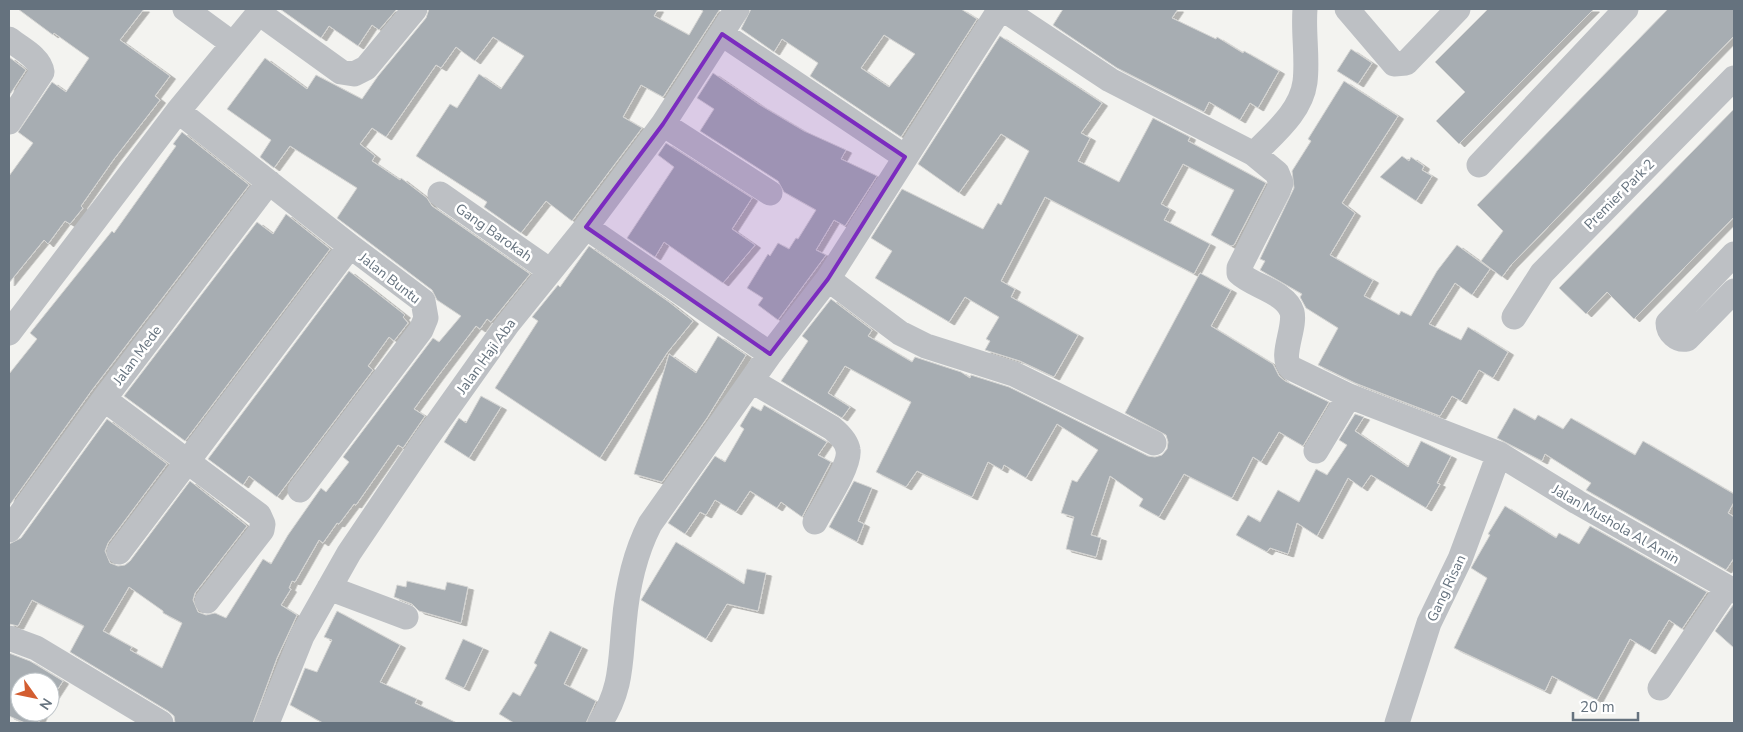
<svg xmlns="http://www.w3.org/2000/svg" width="1743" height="732" font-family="'Nunito Sans',sans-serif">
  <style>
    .building { fill: #a7adb2; stroke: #d5d5d3; fill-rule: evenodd; filter: url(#shadow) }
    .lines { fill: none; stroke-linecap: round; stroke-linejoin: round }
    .minor { stroke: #bdc0c4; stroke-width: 25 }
    .marked { fill: #7b2cbf; fill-opacity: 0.2; stroke: #7b2cbf; stroke-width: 4; stroke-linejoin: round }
    .labels { text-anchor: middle; stroke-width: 5; stroke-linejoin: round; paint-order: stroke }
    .street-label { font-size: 14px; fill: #65727e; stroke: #fff }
  </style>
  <defs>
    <filter id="shadow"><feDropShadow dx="5.5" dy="3" stdDeviation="0" flood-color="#0004"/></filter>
  </defs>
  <rect width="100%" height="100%" fill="#f3f3f0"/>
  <path class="building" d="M18,9H144L120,40L170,76L155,96L160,100L114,159L81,206L83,208L70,224L65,221L48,244L44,240L9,283V176L33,143L18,132L52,82L66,92L89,58L54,33L53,35Z
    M280,9H397L379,30L372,25L358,46L329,26L321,38Z
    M429,9H658L654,16L689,35L703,11L700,9H720L663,97L641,85L623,117L642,128L572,221L546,201L521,233L484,207L487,202L416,156L450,104L457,108L479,74L501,89L524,56L493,37L475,61L456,47L441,68L436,65L386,137L372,128L360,144L375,156L372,161L400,180L401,178L427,198L432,206L530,274L491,322L487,319L480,329L476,326L438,376L414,409L425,416L403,448L398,445L356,505L354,504L339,524L337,523L323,543L319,540L295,582L292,581L289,588L291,589L281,605L297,615L277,658L253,723H175L174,716L168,711L70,652L84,626L32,600L18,626L9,624V544L21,538L107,419L167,464L108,543L105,551L110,563L118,566L125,565L130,561L190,481L247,526L195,593L193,600L198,612L206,615L215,613L226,618L263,559L271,564L288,535L321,488L326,492L349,462L343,457L433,338L439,342L461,316L437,300L432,290L337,218L357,188L290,146L274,168L260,157L271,140L227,109L265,58L307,89L316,75L362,99L378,76L426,18ZM129,587L163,611V613L182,623L162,668L130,650L132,647L103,631Z
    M751,9H961L977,19L901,137L810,76L818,63L782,39L774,52L741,29ZM884,35L915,54L889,87L861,68Z
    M1063,9H1178L1172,18L1216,39L1217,37L1243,53L1244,51L1279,71L1258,108L1250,103L1240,120L1209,102L1204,112L1117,68L1053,25Z
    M1488,9H1594L1459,144L1436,121L1465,92L1435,62Z
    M1668,9H1734V36L1511,265L1502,277L1481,261L1503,231L1477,205Z
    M1000,36L1102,103L1081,133L1090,138L1078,161L1119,182L1153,118L1190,137L1188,141L1266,183L1234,245L1231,246L1211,235L1234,190L1183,164L1161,204L1170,209L1164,220L1210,244L1194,274L1045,197L1001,281L1015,289L1011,297L1078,335L1054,377L1020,361L985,350L990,341L986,339L999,317L965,297L949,322L875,278L892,251L871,238L902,189L983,229L998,203L1001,205L1029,151L1001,134L959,193L918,164Z
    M1351,49L1372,63L1358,84L1337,71Z
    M9,57L26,70L9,96Z
    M713,73L760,105L804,131L846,150L841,159L877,176L845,226L834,220L816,250L826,255L778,320L758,305L763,298L747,288L768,254L770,256L778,243L789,249L796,238L798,239L816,210L784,192L778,181L700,131L714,109L697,98Z
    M1344,81L1398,116L1342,203L1355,213L1330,255L1373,280L1364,296L1399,315L1401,311L1411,316L1437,271L1457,245L1490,269L1472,295L1455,283L1429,324L1461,340L1468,327L1508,352L1493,378L1479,370L1461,401L1452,396L1440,416L1355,383L1318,365L1338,328L1306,308L1300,297L1302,294L1260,270L1265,261L1260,259L1294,188L1292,171L1311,141L1308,139Z
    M1734,109V217L1634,319L1607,292L1586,314L1559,288Z
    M182,132L249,185L92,390L9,506V374L37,339L30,333L112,231L114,233L176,146L173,144Z
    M666,143L752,198L732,229L755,245L723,283L664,242L655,257L627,238L674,167L658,155Z
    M1402,156L1409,161L1411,157L1424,166L1422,170L1432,176L1416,201L1380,177Z
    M286,214L330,249L185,441L124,396L257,222L273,234Z
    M589,246L669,302L693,321L667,353L600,458L495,388L538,321L532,317L558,285L560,287Z
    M349,271L405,315L403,317L408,323L394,341L389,337L368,366L373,370L277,497L249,476L243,485L208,459Z
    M1200,273L1231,290L1211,326L1273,364L1279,376L1285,381L1329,402L1303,446L1279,432L1261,462L1253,457L1232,498L1184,474L1159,517L1139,506L1143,499L1110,476L1091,535L1101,538L1096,557L1066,549L1074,517L1061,513L1072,480L1077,482L1098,450L1057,424L1026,478L1004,465L1002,470L988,462L972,497L917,471L906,487L876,472L911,402L845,366L828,393L850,407L842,418L781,381L808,341L802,336L831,299L872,330L868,336L912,362L915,357L961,372L970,378L971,375L1009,387L1148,456L1155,457L1162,455L1167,449L1168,442L1166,435L1125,413Z
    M718,336L746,355L707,418L662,482L634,474L669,354L696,373Z
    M481,396L501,407L469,458L444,442L459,418L466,423Z
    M764,405L827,442L818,455L831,462L802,517L781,502L777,508L750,491L736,512L715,500L706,515L700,512L685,534L668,523L715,456L725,462L744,429L740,426L752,406L761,411Z
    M1514,408L1535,420L1538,415L1563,429L1571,418L1635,455L1643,441L1734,494V502L1728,513L1734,517V558L1726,570L1586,490L1591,483L1545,454L1542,461L1497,438Z
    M1355,414L1364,417L1355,431L1408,467L1421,441L1451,456L1437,483L1440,484L1426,508L1371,475L1362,488L1348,478L1317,536L1297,523L1288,554L1270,548L1267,552L1236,535L1248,515L1260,522L1278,490L1299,502L1316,469L1327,475L1347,445L1339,440Z
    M854,481L872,488L858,521L864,524L857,542L829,527Z
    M1505,506L1556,538L1559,533L1579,544L1590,526L1707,592L1682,629L1669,620L1650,651L1630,639L1597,700L1552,676L1545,691L1454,648L1487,578L1471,568L1490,535L1488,534Z
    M676,542L744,584L747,569L766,573L758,611L727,604L706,639L641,600Z
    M407,581L445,590L447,582L468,587L461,623L419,611L412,604L394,597L397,585L406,587Z
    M1733,605L1734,607V648L1715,631Z
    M337,611L400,645L380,682L417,699L415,703L457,723H323L290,705L305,668L317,672L332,640L324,637Z
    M550,631L582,647L564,684L596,701L586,723H514L499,714L513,692L520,696L537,665L534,663Z
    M463,639L483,648L464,688L445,679Z
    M9,653L30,661L63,681L50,701V682H20V712H43L38,723H25L9,716Z"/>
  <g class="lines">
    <path class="minor" d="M185,9L233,44
      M1003,9L1110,80L1254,154L1277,173L1281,183L1278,191L1239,268V273C1252,286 1286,292 1292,312C1296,328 1279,357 1291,368L1349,396L1499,454L1577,502L1734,591
      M1347,9L1394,64L1406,63L1458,9
      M259,13L341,72L354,74L366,68L415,9
      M722,34L905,157
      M9,39C20,48 40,57 42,72L9,122
      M178,111L350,246L423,301L426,318L421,330L300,490
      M663,124L770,193
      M1254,154C1274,133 1301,112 1305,82C1308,58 1303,33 1305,9
      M1479,165L1626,9
      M440,194L549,270
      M586,227L770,354
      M1734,254L1668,323C1668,332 1677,341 1687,339L1734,291
      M828,279L900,333L926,346L1014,374L1154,443
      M1514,317L1542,273L1734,78
      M9,333L178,111L262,9
      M752,381L832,428C838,433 847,442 848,450C851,465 822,508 815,522
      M104,399L259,515L263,524L262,530L207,601
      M1316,451L1349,396
      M9,530L104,399L269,182
      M119,552L350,246
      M329,588L406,617
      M9,638L36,648L161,723
      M1660,688L1727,588
      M267,723L302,636L349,553L426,439L507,325L586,227L663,124L737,9
      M600,723C622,689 620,663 624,624C627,589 634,555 650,524L770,354L828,279L1000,9
      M1397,723L1429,623L1460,559L1499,454"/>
  </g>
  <path class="marked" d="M722,34L905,157L828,279L770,354L586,227L663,124Z"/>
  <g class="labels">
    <g class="street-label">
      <text transform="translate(1619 194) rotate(-45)" y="5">Premier Park 2</text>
      <text transform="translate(494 232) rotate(35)" y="5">Gang Barokah</text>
      <text transform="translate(390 278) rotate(38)" y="5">Jalan Buntu</text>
      <text transform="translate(137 355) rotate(-53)" y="5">Jalan Mede</text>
      <text transform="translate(486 356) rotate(-54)" y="5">Jalan Haji Aba</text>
      <text transform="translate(1616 524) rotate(30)" y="5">Jalan Mushola Al Amin</text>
      <text transform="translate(1446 588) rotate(-65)" y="5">Gang Risan</text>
    </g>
  </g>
  <rect width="1743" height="732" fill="none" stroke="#65727e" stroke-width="20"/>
  <g transform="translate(35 697) rotate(123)"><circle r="24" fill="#ffffff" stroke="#c1c7cb"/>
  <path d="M0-4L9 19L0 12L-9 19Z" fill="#d35d30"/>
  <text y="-8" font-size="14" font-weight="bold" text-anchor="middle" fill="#65727e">N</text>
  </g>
  <path d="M1573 712v8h65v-8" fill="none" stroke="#65727e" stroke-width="2.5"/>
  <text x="1580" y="712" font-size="15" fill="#65727e" stroke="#ffffff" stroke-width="4" paint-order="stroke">20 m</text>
</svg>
